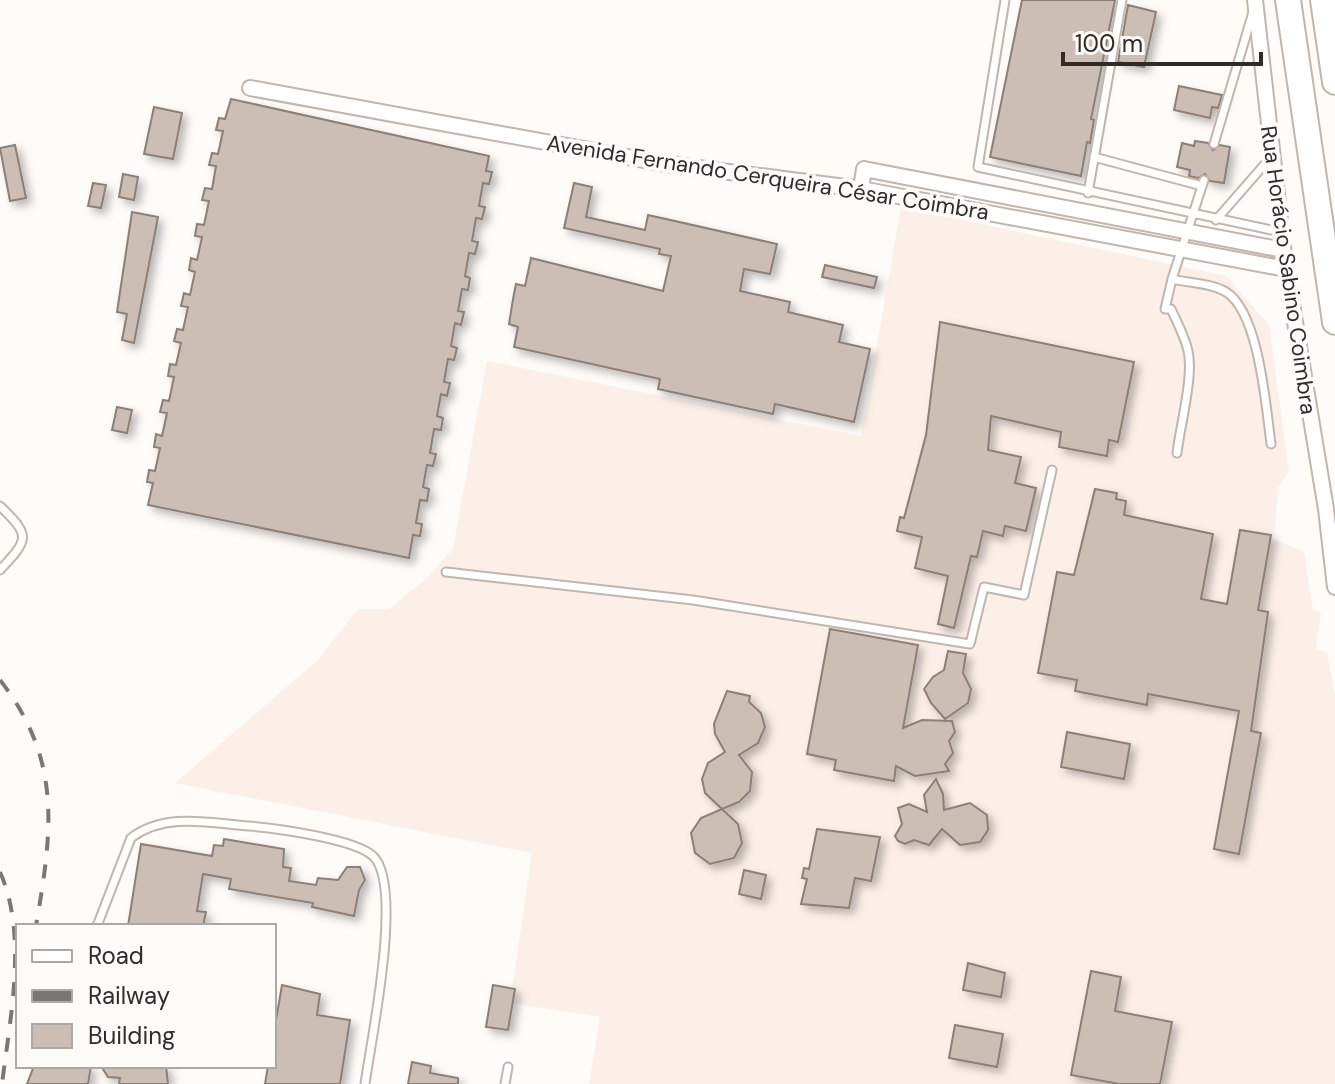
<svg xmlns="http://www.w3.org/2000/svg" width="1335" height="1084" font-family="'DM Sans',sans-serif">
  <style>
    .built { fill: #fcefe7 }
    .building { fill: #ccbeb5; stroke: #8c7f76; stroke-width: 2; filter: url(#shadow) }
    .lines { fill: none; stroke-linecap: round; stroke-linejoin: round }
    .lane-casing { stroke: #c2b5ab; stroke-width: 11 }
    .street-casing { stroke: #c2b5ab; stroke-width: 18 }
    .highway-casing { stroke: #c2b5ab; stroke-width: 28 }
    .lane { stroke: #fff; stroke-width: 7 }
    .street { stroke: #fff; stroke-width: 14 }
    .highway { stroke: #fff; stroke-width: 24 }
    .rail { stroke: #7b7774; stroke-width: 4; stroke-dasharray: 14 14; stroke-linecap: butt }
    .labels { text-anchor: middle; stroke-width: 8; stroke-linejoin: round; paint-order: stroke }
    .street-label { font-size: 22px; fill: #302b27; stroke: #fefbf9 }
  </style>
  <defs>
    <filter id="shadow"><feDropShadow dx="5" dy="5" stdDeviation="4" flood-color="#0004"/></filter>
  </defs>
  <rect width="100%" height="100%" fill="#fefbf9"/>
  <path class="built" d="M901,207L1226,276L1269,325L1289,472L1278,488L1274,539L1304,552L1313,610L1321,613L1316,649L1327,652L1335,695V1084H589L600,1017L510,1003L532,853L175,783L318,660L358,609H389L427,578L453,549L487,361L861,436Z"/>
  <path class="building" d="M1022,0H1115L1091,119L1094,120L1090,143L1087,142L1081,176L990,157Z
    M1128,5L1156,12L1144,67L1118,62Z
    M1179,86L1222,95L1218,108L1212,107L1210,118L1174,110Z
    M231,99L489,156L486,171L492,172L489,184L483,183L479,206L485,207L482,219L476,218L472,241L478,242L475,254L469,253L465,276L470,278L468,290L462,289L458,311L464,312L461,325L455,323L451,346L457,348L454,360L448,359L444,382L450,383L447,396L441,394L437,416L443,418L441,430L434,429L430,453L436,454L433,466L427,465L423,487L429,489L427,501L420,500L416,523L422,524L420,536L413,535L409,558L148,505L153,483L147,482L149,470L155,471L160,448L154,447L156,434L162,436L167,413L160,412L163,400L169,401L174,377L168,376L170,364L176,365L181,343L174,341L177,329L183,330L188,307L181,306L184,293L190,295L195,272L189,270L191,258L197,260L202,237L195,236L197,224L204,225L209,201L202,200L205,188L212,189L216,166L209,165L212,153L218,154L223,131L216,130L219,118L225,119Z
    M154,107L182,113L173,159L144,154Z
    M1195,141L1208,143L1213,150L1220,145L1230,147L1224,183L1210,181L1205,174L1198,178L1189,176L1190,170L1177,167L1182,143L1194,146Z
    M15,145L26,198L10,201L0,148Z
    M123,174L138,177L134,200L119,197Z
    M93,183L106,185L101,208L88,206Z
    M574,183L592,187L586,217L645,230L648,215L777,244L770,274L744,269L740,291L790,302L788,312L843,325L839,342L870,349L854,422L775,404L773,414L658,389L660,379L514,347L518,327L509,324L513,299L516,284L525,286L531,258L663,291L671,256L659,254L660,249L564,228Z
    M132,212L158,217L134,343L122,340L127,314L117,312Z
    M825,265L877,277L874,288L822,277Z
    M940,322L1134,362L1118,442L1109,440L1107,456L1059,447L1061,432L991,416L988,450L1021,457L1015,483L1036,488L1026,531L1005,526L1003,536L983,531L977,557L971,556L954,628L938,624L948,576L915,568L922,537L897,531L900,517L904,518L926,435Z
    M117,407L132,410L127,433L112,430Z
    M1095,489L1117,493L1116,499L1126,501L1124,515L1213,534L1201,599L1227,604L1240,530L1271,535L1258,610L1268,612L1251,731L1261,733L1239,854L1214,849L1239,711L1148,694L1147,705L1075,691L1077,680L1038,673L1057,572L1074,575Z
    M830,629L918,645L903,728L922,720L952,721L955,732L949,741L953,753L945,764L949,771L915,776L896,766L894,781L834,770L836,760L807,754Z
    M948,651L966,654L963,673L971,689L968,703L945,719L931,703L924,689L933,677L944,670Z
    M727,691L750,696L749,702L761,713L765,727L758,743L739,755L752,772L750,791L739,802L722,809L705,793L702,779L708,763L725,752L715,734L714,724Z
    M1067,732L1130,744L1124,779L1061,767Z
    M936,779L943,794L944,810L970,803L987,815L988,830L980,842L960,845L942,829L929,845L914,840L905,844L898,841L895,836L902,824L898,808L909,804L927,812L924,795Z
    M722,809L738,824L742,843L734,858L710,864L695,853L691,833L701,818Z
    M817,829L880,837L871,881L855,878L849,908L801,904L807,879L802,878L804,868L809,869Z
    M224,839L284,849L283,867L291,868L289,881L316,885L318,878L338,880L347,867H360L365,880L359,890L354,916L312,907L313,903L229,889L231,879L203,874L197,911L206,912L203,926H128L141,844L212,856L214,845L223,846Z
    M744,870L766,875L761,899L739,894Z
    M968,963L1005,973L1001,997L963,990Z
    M1091,971L1121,977L1115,1011L1172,1022L1160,1084H1119L1071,1075Z
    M282,985L320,994L317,1015L350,1020L340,1084H265L268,1066H274V1032Z
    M493,985L515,989L508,1030L486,1027Z
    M955,1025L1003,1034L997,1067L949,1058Z
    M412,1062L431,1066L430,1073L458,1078V1084H408Z
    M34,1066H91L88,1084H27Z
    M101,1066H166L168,1084H119L120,1078L108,1077Z"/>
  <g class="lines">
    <defs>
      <path id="lane" d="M1005,0L978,167L1281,232
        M1214,144L1253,12
        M1094,157L1202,186
        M1088,193L1122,0
        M1216,220L1271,157
        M1172,279L1204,180
        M1177,453C1180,426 1194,376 1188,351C1185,337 1177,322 1171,309H1165L1172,279C1188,283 1212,283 1226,292C1259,312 1266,407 1271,444
        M0,506C31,536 29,539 0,570
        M446,572L693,600L970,644L984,587L1024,595L1052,470
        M97,926L131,838C165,812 209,823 249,826C275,828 355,839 373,856C404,885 371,1040 365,1084
        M505,1084L508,1067"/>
      <path id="street" d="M1255,0L1284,256L1326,509L1335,587
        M250,88L660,163L861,189L1286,269
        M861,189L864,169L1283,250"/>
      <path id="highway" d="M1288,0L1335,322
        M1323,0L1335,82"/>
    </defs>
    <use href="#lane" class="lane-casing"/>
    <use href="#street" class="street-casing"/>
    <use href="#highway" class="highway-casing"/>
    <use href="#lane" class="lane"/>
    <use href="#street" class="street"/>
    <use href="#highway" class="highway"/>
    <path class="rail" d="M0,680C63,761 52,832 36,926
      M0,872C28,935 10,1018 2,1084"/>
  </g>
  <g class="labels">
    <g class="street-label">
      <text transform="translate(768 177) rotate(9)" y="8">Avenida Fernando Cerqueira César Coimbra</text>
      <text transform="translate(1289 270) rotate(82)" y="8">Rua Horácio Sabino Coimbra</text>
    </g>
  </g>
  <rect x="16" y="924" width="260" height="144" fill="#fefbf9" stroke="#aca8a5" stroke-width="2"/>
  <rect x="32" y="950" width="40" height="12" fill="#ffffff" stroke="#aca8a5" stroke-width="2"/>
  <text x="88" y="964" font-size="24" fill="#302b27">Road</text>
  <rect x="32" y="990" width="40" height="12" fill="#7b7774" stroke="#aca8a5" stroke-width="2"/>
  <text x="88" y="1004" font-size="24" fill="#302b27">Railway</text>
  <rect x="32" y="1024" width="40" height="24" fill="#ccbeb5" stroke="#aca8a5" stroke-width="2"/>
  <text x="88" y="1044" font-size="24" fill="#302b27">Building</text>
  <path d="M1063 52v12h198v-12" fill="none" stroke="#302b27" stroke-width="4"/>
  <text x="1075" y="52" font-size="24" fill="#302b27" stroke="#fefbf9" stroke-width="6" paint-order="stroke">100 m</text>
</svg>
